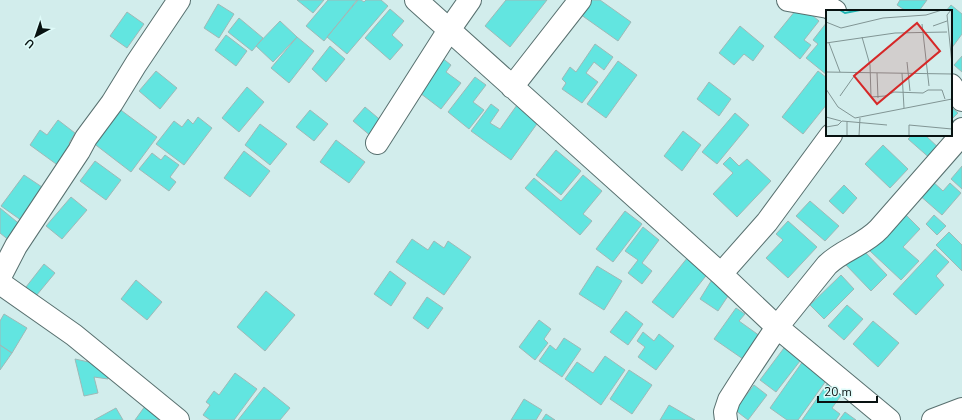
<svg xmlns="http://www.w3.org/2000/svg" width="962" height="420" font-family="'Nunito Sans',sans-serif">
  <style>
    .building { fill: #62e5e0; stroke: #9eb9b7 }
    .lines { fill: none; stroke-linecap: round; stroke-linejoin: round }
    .minor-casing { stroke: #58706f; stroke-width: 24 }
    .minor { stroke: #fff; stroke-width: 22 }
    .inset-river { fill: none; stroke: #1db3b0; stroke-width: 2 }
    .inset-road { fill: none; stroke: #819594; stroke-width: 1 }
    .view { fill: #d62828; fill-opacity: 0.15; stroke: #d62828; stroke-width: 2 }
    .inset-edge { fill: none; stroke: #081211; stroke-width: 2 }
  </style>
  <rect width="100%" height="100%" fill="#d2edec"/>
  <path class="building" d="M297,0H324L313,13Z
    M328,0H357L324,41L306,26Z
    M358,0H361L364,2L366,0H381L388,6L347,54L327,37Z
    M506,0H547L510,47L485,26Z
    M586,0H600L631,22L618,41L577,12Z
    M900,0H927L919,11H906L897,5Z
    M218,4L234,14L219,38L204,28Z
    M800,5L819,21L804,40L811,45L800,59L774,37Z
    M951,5L962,14V34L951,49V11H946Z
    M390,9L404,21L392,35L403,45L390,60L365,38Z
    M127,12L144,24L127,48L110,36Z
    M239,18L263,38L252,51L228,32Z
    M280,21L297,37L273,62L256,46Z
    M827,22V75L806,58L818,44L813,40Z
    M740,26L764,46L753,61L744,54L734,65L719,53Z
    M226,35L247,51L236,66L215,50Z
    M297,37L314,51L289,83L271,68Z
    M595,44L613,57L604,70L594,62L586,73L598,82L582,103L562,89L566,83L562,79L570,67L576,72Z
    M330,46L345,59L326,82L312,69Z
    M962,56V72L954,65Z
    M441,57L451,65L446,72L461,83L441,109L416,90Z
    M618,61L637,75L606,118L587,104Z
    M156,71L177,88L160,109L139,91Z
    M818,71L827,78V104L803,134L782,117Z
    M475,77L486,85L473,102L484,110L469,129L448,112Z
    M709,82L731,99L719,116L697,99Z
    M247,87L264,102L239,132L222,118Z
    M491,104L499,110L490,123L500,129L517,105L539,121L511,160L471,131Z
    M114,105L157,137L131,172L88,139Z
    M365,107L384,123L372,137L353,121Z
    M951,107L958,113L951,120Z
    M310,110L328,124L314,141L296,127Z
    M735,113L749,125L717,164L702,152Z
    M198,117L212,128L184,165L156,144L174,121L182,127L188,119L193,124Z
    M58,120L75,133L69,143L78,149L63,169L30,145L40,130L47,135Z
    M260,124L287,144L270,165L245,145Z
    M683,131L701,145L682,171L664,156Z
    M912,135H925L941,150L932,160L908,139Z
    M336,140L365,162L349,183L320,162Z
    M883,145L908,169L890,188L865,164Z
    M556,150L581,171L561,195L536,175Z
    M244,151L270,171L250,197L224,178Z
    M152,153L161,160L165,155L179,165L170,177L176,182L169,191L139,169Z
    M730,157L739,166L747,159L771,181L737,217L713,194L733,173L723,164Z
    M95,161L121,180L106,200L80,181Z
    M962,166V189L951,179Z
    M24,175L42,187L33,199L39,204L25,223L1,206Z
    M583,175L602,191L583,214L592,221L580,235L525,188L534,178L561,201Z
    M931,180L943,191L950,183L961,193L942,215L918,194Z
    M844,185L857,198L843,214L829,201Z
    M71,197L87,210L62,239L46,226Z
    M810,201L839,226L825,241L796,216Z
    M0,208L22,226L10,241L0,233Z
    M625,211L642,224L613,262L596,249Z
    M905,214L920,229L903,247L919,261L901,280L870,251Z
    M934,215L946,226L937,235L926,224Z
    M788,221L817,247L788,278L766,258L783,240L776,234Z
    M643,227L659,240L642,263L652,271L642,284L628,273L638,260L625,251Z
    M949,232L962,245V271L936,245Z
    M412,239L428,250L434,241L444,248L448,241L471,257L444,295L396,262Z
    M862,249L887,275L871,291L845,264Z
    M935,249L949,262L936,276L944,285L916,315L893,294Z
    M692,252L712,268L673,318L652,302Z
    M44,264L55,273L36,296L26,287Z
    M597,266L622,281L604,310L579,294Z
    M390,271L406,283L391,306L374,294Z
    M841,275L854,289L824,319L810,305Z
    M713,278L732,290L718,311L700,299Z
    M136,280L162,302L147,320L121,299Z
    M266,291L295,315L265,351L237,327Z
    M427,297L443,308L428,329L413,318Z
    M847,305L863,319L844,340L828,326Z
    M736,308L745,314L739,321L760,336L743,359L714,339Z
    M626,311L643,324L628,345L610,332Z
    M4,314L27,328L12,353L0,345V321Z
    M539,320L551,329L544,339L548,343L535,360L519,347Z
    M873,321L899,343L878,367L853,344Z
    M643,332L654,341L659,334L674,346L656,370L638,357L645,347L637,341Z
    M564,338L581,349L562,377L539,361L550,345L556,350Z
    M0,345L12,353L0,370Z
    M784,348L800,361L776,392L760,380Z
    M605,356L625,370L601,405L565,379L577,362L593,373Z
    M75,359L107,366L108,379L94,377L98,393L84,396Z
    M803,361L828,378L798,420H787L770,408Z
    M629,370L652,385L632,414L610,399Z
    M235,373L257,389L234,420H210L203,415L210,405L206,402L214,391L219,395Z
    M830,380L845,390L832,408L840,414L836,420H802Z
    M754,385L767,395L748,420L735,410Z
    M264,387L290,408L280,420H238Z
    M156,391L177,420H135Z
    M524,399L542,410L536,420H511Z
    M669,405L695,420H660Z
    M116,408L123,420H94Z
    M845,412L856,420H839Z
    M546,414L555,420H542Z"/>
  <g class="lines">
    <defs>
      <path id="minor" d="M416,0L721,274L777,327L889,420
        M788,0L828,7L835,11
        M951,85L962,100
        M512,87L580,0
        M377,143L449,30L470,0
        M721,274L767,222L831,135
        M0,277L16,246L79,151L86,138L112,103L136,64L179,0
        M0,283L74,335L178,420
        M726,420L725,412L729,400L743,378L777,327L827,265C842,250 864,245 879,229L958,139L962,129
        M933,420L962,409"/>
    </defs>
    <use href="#minor" class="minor-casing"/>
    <use href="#minor" class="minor"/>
  </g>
  <g transform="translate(826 10)">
    <rect width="126" height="126" fill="#d2edec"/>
    <path class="inset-river" d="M14,0L19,3L34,0"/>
    <path class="inset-road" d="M125,0L121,5L126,54M0,12L15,18L57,8L100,5L116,0M96,14L103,76M107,16L121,11M36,27L44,55L45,87L59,86L68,82L97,83L102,80H116L119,89M0,33L69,23L121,22M3,33L14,62M81,52L84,81M0,62L126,64M51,63L52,88M76,63L78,98M0,79L12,97L29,108L126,89M14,86L31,62M0,107L15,111M21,112V126M0,117L12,115L16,111L61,115M33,126L34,108M83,126V115L126,119"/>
    <path class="view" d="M91,13L114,41L51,94L28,66Z"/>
    <rect width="126" height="126" class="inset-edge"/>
  </g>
  <g transform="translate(36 36) rotate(220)" stroke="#dffbf9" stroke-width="3" paint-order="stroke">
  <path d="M0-3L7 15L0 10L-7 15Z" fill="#081211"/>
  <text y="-6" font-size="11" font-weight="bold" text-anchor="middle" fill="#081211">U</text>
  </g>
  <path d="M818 396v6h59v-6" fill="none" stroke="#081211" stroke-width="2"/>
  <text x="824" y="396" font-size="12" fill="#081211" stroke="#dffbf9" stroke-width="3" paint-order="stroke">20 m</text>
</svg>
